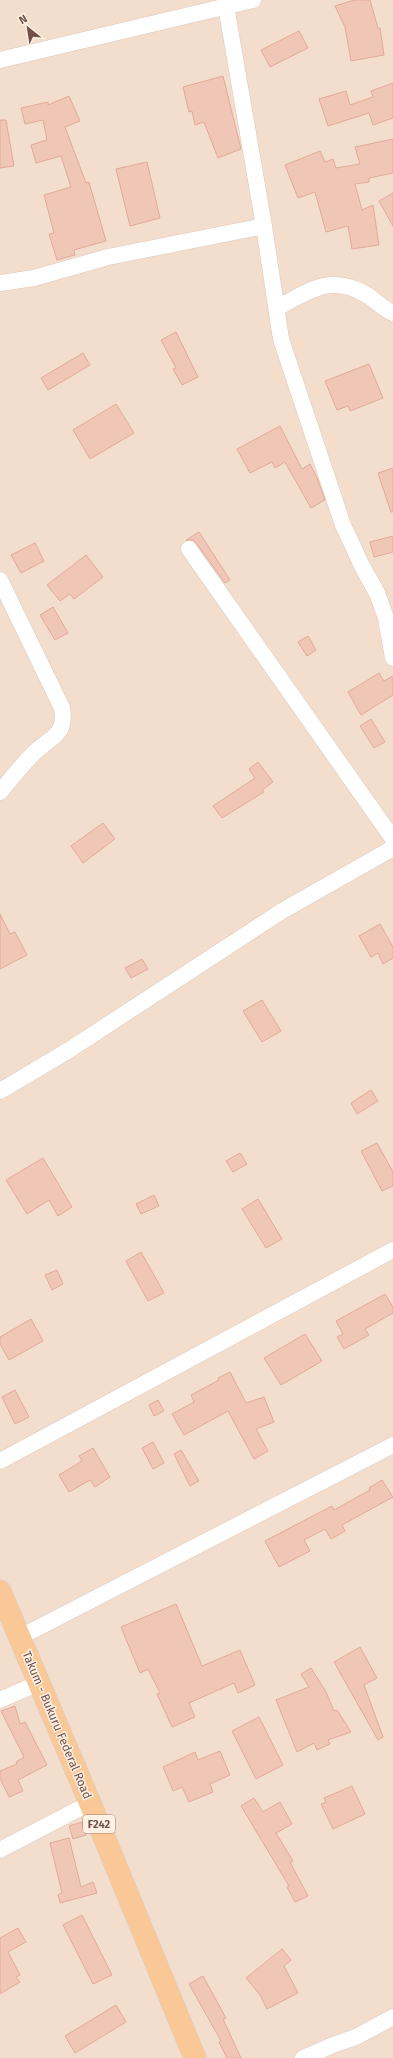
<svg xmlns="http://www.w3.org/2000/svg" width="393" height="2058" font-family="'Fira Sans',sans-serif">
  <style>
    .residential { fill: #f3ddcd }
    .building { fill: #f0c6b7; stroke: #e2aa97 }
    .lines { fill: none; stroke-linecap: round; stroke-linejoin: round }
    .street-casing { stroke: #dfc8bb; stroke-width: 17 }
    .primary-casing { stroke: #d7cecb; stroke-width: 23 }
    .street { stroke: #fff; stroke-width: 16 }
    .primary { stroke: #fac897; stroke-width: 22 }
    .labels { text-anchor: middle; stroke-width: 3; stroke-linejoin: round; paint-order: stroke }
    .shield { fill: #fff1e4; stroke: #9c8176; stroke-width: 1 }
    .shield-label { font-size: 11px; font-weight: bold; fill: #715147 }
    .street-label { font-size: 12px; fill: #715147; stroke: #fff1e4 }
  </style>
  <rect width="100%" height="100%" fill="#fbecde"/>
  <path class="residential" d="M0,0H393V2058H0Z"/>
  <path class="building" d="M354,0H370L378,28H380L384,55L351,61L345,27L335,6Z
    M299,31L308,48L270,67L261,50Z
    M223,76L241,149L218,158L204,122L195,125L192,111L189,112L183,87Z
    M393,83V118L373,125L369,113L328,126L319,99L346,91L350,105L373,97L371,91Z
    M69,96L80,121L65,127L86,183L89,182L106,241L74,250L75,255L57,260L49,234L54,233L44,195L71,187L61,156L36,163L31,145L47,140L43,120L25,124L21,108L48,102V105Z
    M0,120H6L14,166L0,168Z
    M393,139V173L369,178V182L355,184L362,210L373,205L379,245L352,249L348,226L326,232L315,192L298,198L285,165L320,151L325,162L333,159L336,168L360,164L355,147Z
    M147,162L160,218L130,226L116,169Z
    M393,193V226L379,201Z
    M176,332L198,377L182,385L173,369L176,368L161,340Z
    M83,353L90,365L48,390L41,378Z
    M369,364L383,398L350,411L348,406L337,410L325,381Z
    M116,404L134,433L90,459L73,430Z
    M280,426L302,469L310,464L317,478L325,500L311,508L285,462L275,468L272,462L250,473L237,449Z
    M393,468V512H391L378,473Z
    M199,532L230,580L225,583L197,544L193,540H186Z
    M393,536V552L374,557L370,542Z
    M35,543L44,561L21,573L11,555Z
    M86,555L103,577L74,599L70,594L60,601L47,585Z
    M53,607L68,633L55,640L40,615Z
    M308,636L316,650L307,656L298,642Z
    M379,673L384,681L393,676V695L361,715L348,692Z
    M371,719L385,742L374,748L360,726Z
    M258,762L273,782L262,790L264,792L222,818L213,806L255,778L249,769Z
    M103,823L115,839L83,863L71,846Z
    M0,914L10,934L15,932L27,955L0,969Z
    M380,924L393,947V958L383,964L378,953L371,957L359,936Z
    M142,959L148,969L131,978L125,968Z
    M262,1000L281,1031L262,1042L243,1011Z
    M371,1090L378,1101L357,1114L351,1103Z
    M377,1143L393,1172V1186L382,1191L361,1151Z
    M240,1153L247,1164L233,1172L226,1161Z
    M43,1158L72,1207L58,1216L49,1200L27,1214L6,1180Z
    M154,1195L159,1206L141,1214L136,1204Z
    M258,1199L282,1239L266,1248L242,1209Z
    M141,1252L164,1293L148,1301L126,1261Z
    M57,1270L63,1284L52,1290L45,1275Z
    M385,1294L393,1307V1313L365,1329L369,1335L344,1349L337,1337L343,1334L336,1321Z
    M31,1319L43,1341L9,1360L0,1344V1337Z
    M305,1334L322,1361L281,1385L264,1358Z
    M230,1372L246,1403L264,1397L274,1422L256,1429L268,1451L254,1459L228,1411L184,1435L172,1414L194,1402L191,1395L219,1380L218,1378Z
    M15,1390L29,1417L15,1424L2,1397Z
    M158,1400L164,1411L154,1416L149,1405Z
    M153,1442L164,1463L153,1469L142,1448Z
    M93,1448L110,1477L95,1487L90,1480L69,1492L59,1475L82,1461L79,1456Z
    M181,1450L199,1481L190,1486L174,1454Z
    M382,1480L393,1497L342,1525L345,1531L331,1539L325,1529L304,1540L310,1551L279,1567L265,1541L332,1506L334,1510L370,1490L369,1488Z
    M176,1604L202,1666L240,1650L255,1685L238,1693L234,1683L189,1703L195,1717L172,1727L157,1694L160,1693L148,1669L140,1673L121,1627Z
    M360,1647L377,1678L364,1685L383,1737L378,1740L334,1662Z
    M311,1668L326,1692L334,1711L337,1710L351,1732L328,1740L330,1744L317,1750L314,1743L297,1752L276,1700L309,1687L301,1674Z
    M15,1706L20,1724L25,1722L47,1765L18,1780L23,1791L9,1797L0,1778V1771L17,1764L16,1762L24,1757L1,1711Z
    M259,1717L283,1765L256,1779L232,1731Z
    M220,1751L230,1775L210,1784L213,1792L189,1802L182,1787L173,1791L163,1767L195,1752L198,1760Z
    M352,1786L365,1814L333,1829L321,1804L326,1802L324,1798Z
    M254,1798L263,1812L280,1802L292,1824L276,1833L293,1861L290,1862L308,1896L295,1902L287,1887L289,1886L241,1806Z
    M82,1822L86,1835L73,1839L69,1826Z
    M69,1838L81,1887L93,1882L97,1893L60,1903L58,1895L62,1893L50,1843Z
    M82,1915L112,1975L93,1984L63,1925Z
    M18,1928L26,1942L8,1952L20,1975L16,1977L20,1982L0,1994V1938Z
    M282,1949L291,1960L284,1966L298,1993L267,2009L260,1995L246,1978Z
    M203,1976L226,2018L223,2019L241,2058H227L219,2042L221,2041L189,1984Z
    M116,2005L126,2022L75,2053L65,2036Z"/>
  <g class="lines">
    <defs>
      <path id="street" d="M226,6L264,226L281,339L343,525L362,566L377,593L386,618L393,658
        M0,60L253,0
        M0,283L34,278L108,257L264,226
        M277,308C308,291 331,274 365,294C375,299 382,309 393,313
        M189,549L393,839
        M0,580L62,708C67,737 49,737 33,754C21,766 11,779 0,792
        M0,1091L69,1050L282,911L393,848
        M0,1461L393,1250
        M20,1637L393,1445
        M0,1700L39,1683
        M0,1850L90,1803
        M303,2058L333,2045L356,2037L393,2017"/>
      <path id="primary" d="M0,1591L90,1803L195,2058"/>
    </defs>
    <use href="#street" class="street-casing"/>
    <use href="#primary" class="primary-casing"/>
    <use href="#street" class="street"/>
    <use href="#primary" class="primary"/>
  </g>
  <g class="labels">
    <rect class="shield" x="83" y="1815" width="32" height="18" rx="3"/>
    <g class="shield-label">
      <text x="99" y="1828">F242</text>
    </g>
    <g class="street-label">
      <text transform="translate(57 1725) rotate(67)" y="4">Takum - Bukuru Federal Road</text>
    </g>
  </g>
  <g transform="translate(28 28) rotate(330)" stroke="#fff1e4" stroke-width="3" paint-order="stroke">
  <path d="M0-3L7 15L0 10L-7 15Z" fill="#715147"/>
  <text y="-6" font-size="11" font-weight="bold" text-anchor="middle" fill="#715147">N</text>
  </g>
</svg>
